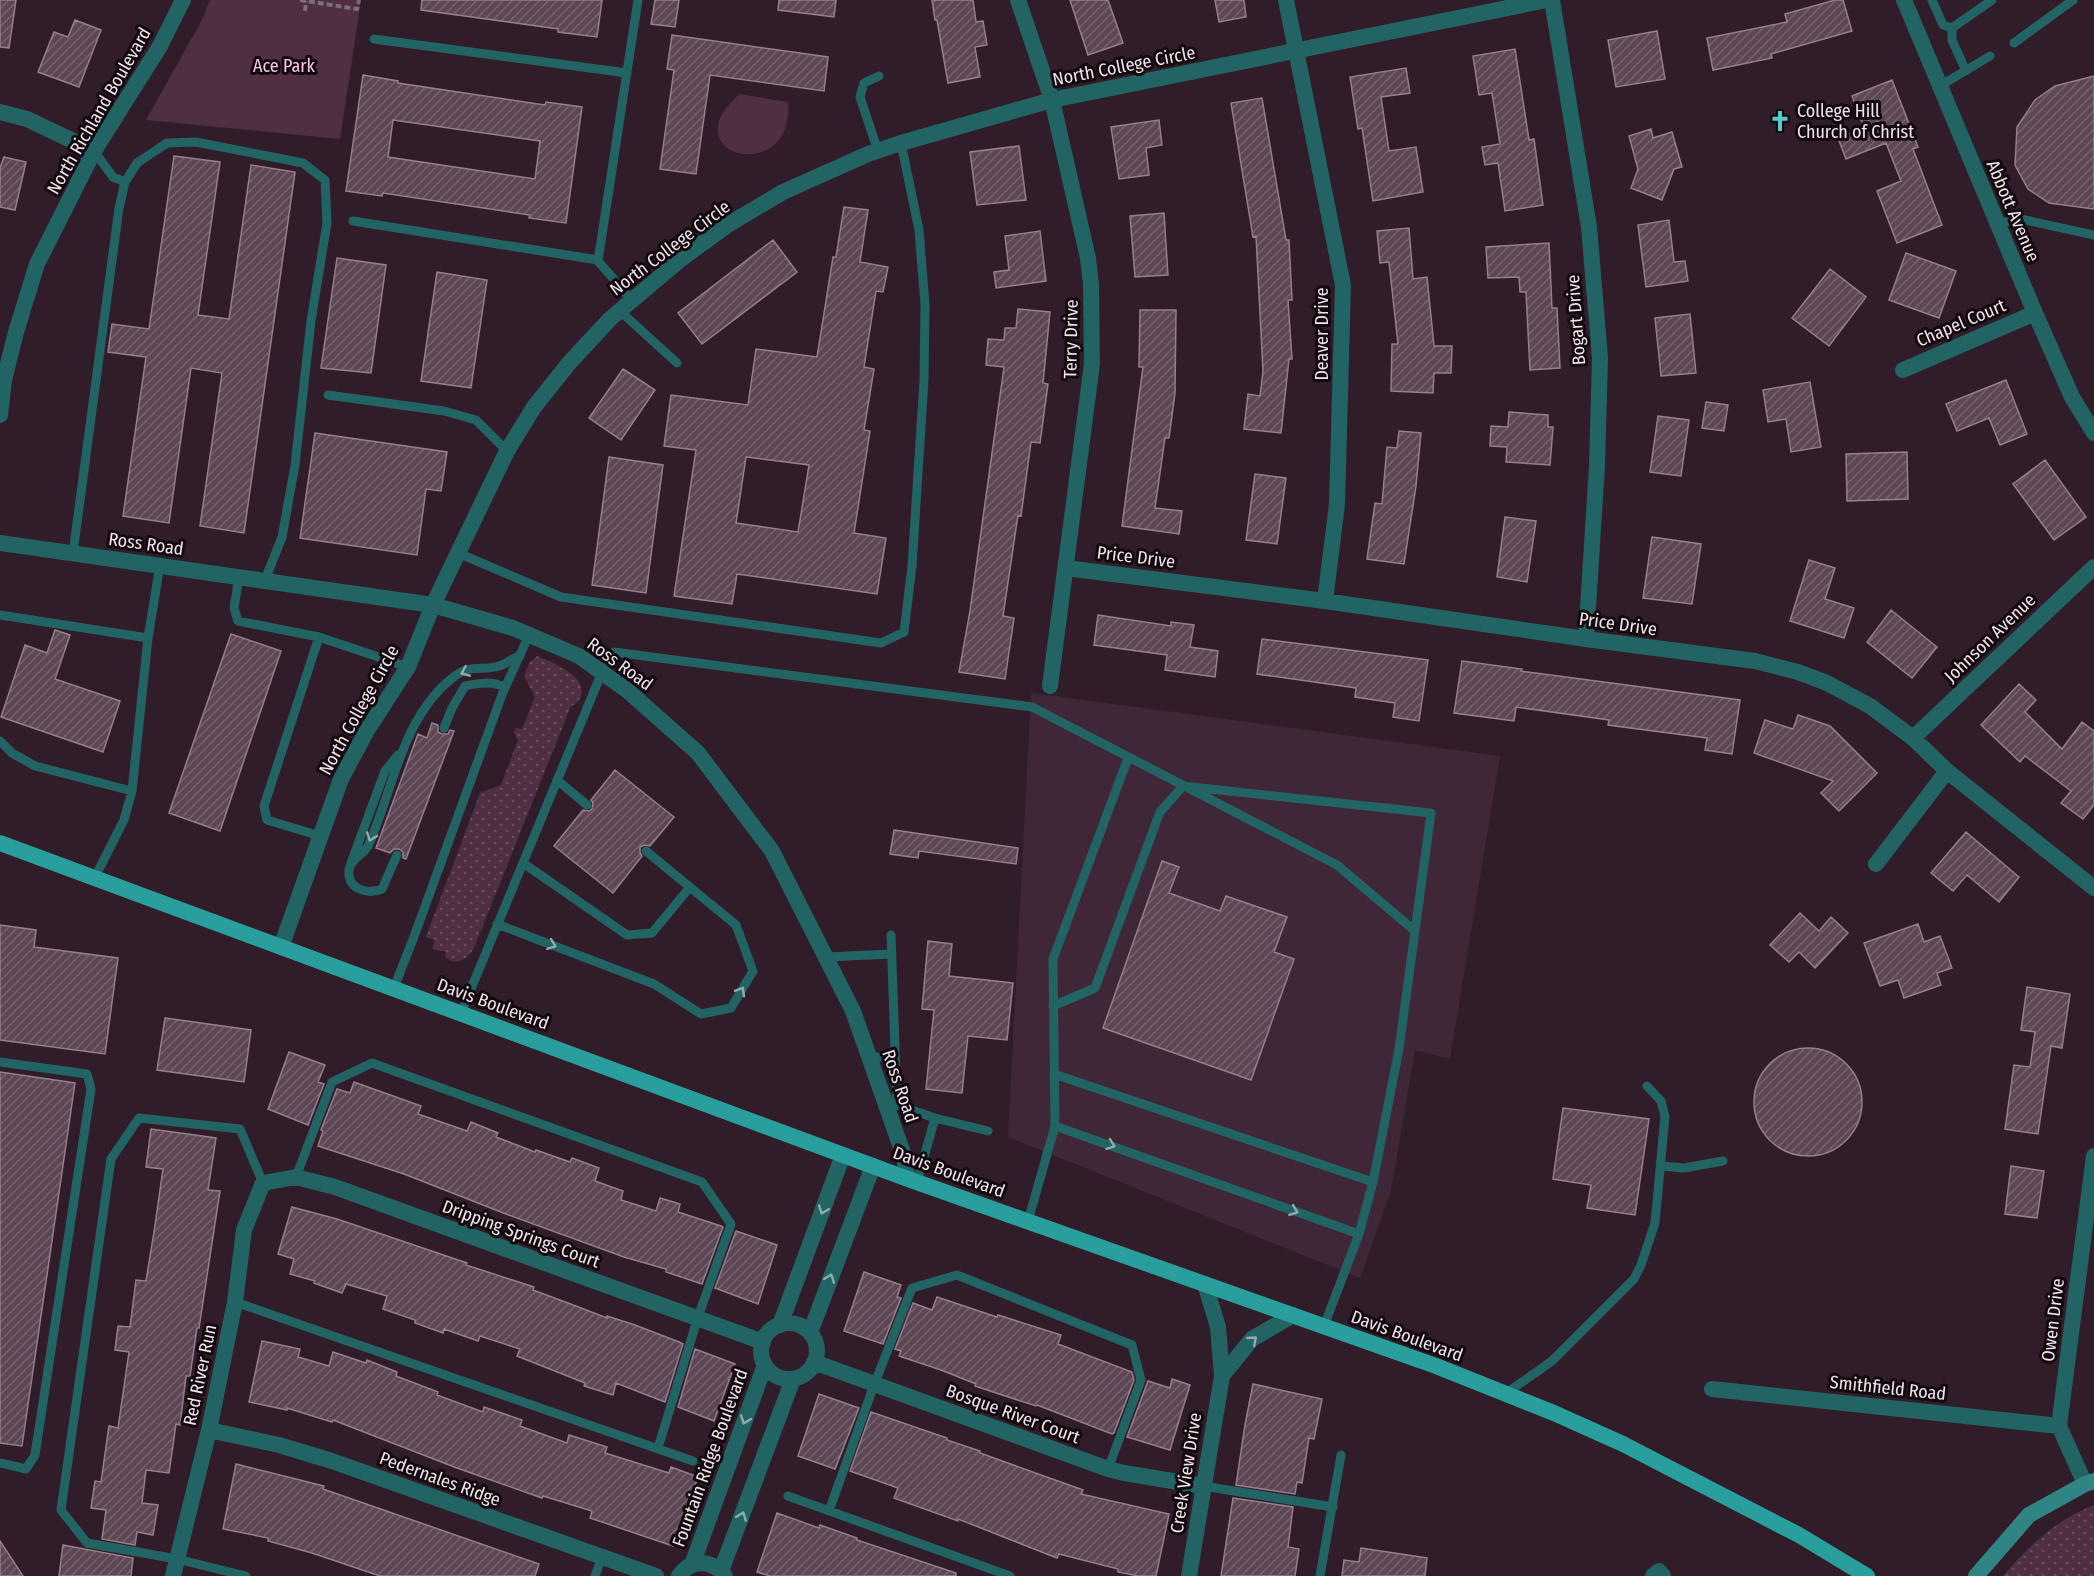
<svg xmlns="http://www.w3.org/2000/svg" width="2094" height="1576" font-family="'Fira Sans Condensed',sans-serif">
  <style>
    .built { fill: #402737 }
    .grass { fill: url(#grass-dots) }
    .park { fill: #502f44 }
    .building { fill: url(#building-hatch); stroke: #967e8c; stroke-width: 1.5; fill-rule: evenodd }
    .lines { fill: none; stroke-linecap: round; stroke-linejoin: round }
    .path { stroke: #7e6c77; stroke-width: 4; stroke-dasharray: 6 3; stroke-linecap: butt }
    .service { stroke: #216463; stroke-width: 9 }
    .minor { stroke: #216463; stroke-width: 16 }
    .tertiary { stroke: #216463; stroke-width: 16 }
    .secondary { stroke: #308483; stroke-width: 16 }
    .primary { stroke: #289e9d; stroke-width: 16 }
    .oneway { stroke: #93aaae }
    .labels { text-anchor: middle; stroke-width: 6; stroke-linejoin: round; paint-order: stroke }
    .park-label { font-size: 18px; fill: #fac7e5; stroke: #130a10 }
    .street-label { font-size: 18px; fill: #f1e3eb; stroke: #130a10 }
    .poi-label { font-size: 18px; fill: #f1e3eb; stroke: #130a10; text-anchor: start }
  </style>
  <defs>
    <pattern id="grass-dots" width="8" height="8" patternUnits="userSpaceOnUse" patternTransform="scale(1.5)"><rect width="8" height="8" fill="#502f44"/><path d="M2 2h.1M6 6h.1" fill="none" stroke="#6a4d5f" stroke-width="1.8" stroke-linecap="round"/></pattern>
    <pattern id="building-hatch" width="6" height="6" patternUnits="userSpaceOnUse" patternTransform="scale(1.5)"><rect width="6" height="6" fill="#5e4755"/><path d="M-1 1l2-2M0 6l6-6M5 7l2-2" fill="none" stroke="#76616e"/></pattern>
  </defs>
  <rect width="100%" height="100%" fill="#311d29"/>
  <path class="built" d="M1031,693L1500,756L1450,1059L1415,1050L1391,1191L1360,1278L1008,1137Z"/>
  <path class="grass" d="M537,656C551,662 587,675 581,696C579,702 576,704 571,706L474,948C468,959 456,967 445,957L446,952L432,949L435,940L426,937L480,793L501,785L518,740L514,733L516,728L522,729L535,697L524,676L529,663Z
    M2094,1505V1576H2003C2029,1545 2056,1520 2094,1505Z"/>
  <path class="park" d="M210,0H361L340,139L146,120L202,20Z
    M740,94L788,102C794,189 668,154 740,94Z"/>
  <path class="building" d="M0,0H16L9,48L0,47Z
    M422,0H602L597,37L558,32V29L421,10Z
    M655,0H679L675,27L651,24Z
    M779,0H836L834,17L778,10Z
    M932,0H973L976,22L983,21L987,45L975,47L980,77L948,83L937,20H935Z
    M1070,0H1108L1123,43L1088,55Z
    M1215,0H1244L1246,17L1219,22Z
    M1835,0H1843L1852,31L1771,54L1772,58L1713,70L1707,38L1787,22L1785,14Z
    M75,20L101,30L79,87L38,72L54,32L68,37Z
    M1657,31L1665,79L1616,87L1608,40Z
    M672,35L828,57L824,91L710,75L696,174L660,169L674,70L667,69Z
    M1515,49L1529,140L1534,139L1543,205L1505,211L1498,163L1485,165L1482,147L1500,144L1492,93L1479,95L1473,56Z
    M1406,68L1410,93L1381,97L1389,151L1416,147L1423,192L1373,201L1362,128L1358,129L1350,77Z
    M363,75L398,81V83L545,105L546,102L582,107L566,223L529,218L530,215L383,193L382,196L346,191ZM393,120L540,141L535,179L388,157Z
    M2094,76V209L2049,203L2028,189L2015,165L2017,127L2035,100L2055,86Z
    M1892,80L1918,147L1913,149L1942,225L1897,243L1877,191L1901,181L1886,143L1846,159L1838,138L1864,128L1852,96Z
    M1262,98L1286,240H1289L1292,300H1288L1292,359H1289L1281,433L1244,429L1248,394L1260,396L1263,371L1256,236L1253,237L1231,103Z
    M1159,120L1162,145L1146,148L1149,175L1119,179L1111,127Z
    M1651,129L1653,138L1672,132L1682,167L1674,169L1662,200L1631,188L1638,169L1629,136Z
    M1019,146L1026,200L977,205L970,152Z
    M174,156L220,162L198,315L229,319L251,165L295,172L244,533L200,526L222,373L191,368L169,523L123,516L146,357L108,352L112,324L149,329Z
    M4,157L26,162L15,210L0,207V168Z
    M844,207L868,210L860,262L888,267L883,292L876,291L864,367L874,369L864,430L870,431L854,533L886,538L877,594L737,574L732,604L674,596L696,450L664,446L671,395L748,405L756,349L817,357L833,257H836ZM746,457L809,465L798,532L736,523Z
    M1164,213L1168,275L1135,277L1130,216Z
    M1669,220L1674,262L1685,261L1688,281L1646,287L1638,225Z
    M1409,228L1413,279L1427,277L1434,346H1452L1451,373H1434L1433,393L1391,391L1392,344H1398L1389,262L1380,263L1377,231Z
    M1040,231L1046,281L996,288L994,272L1009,270L1005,236Z
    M773,240L797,272L702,344L678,313Z
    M1549,243L1552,308H1557L1560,368L1530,370L1526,292H1520L1519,277L1488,278L1486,247Z
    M1906,253L1956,271L1939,318L1889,300Z
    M337,258L386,265L371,373L321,368Z
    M1830,269L1866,297L1829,346L1792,318Z
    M437,272L487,280L471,388L421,381Z
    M1018,309L1050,312L1043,383L1048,384L1040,443L1031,442L1021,516L1018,515L1003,616L1014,618L1005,679L959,672L970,611L1004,367L986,365L988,339L1004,340L1005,328H1016Z
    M1140,310H1176L1175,393L1169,438H1165L1155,508L1182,511L1179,534L1122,526L1143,367H1139Z
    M1690,314L1696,373L1661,376L1655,318Z
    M623,369L655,390L621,440L589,418Z
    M2006,380L2027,434L2000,445L1989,418L1957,431L1946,404Z
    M1810,382L1821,447L1791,452L1786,419L1768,422L1763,390Z
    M1706,402L1728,405L1724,431L1702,428Z
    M1509,412L1548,415V427H1553L1550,465L1506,462L1507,447L1490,446L1491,426L1508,427Z
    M1658,416L1689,420L1681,476L1650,472Z
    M1399,431L1421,433L1416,486L1404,564L1367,559L1375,503L1382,504L1387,447L1397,448Z
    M315,433L447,452L441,491L426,489L417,555L300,538Z
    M1907,452L1908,499L1847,501L1846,454Z
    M609,457L663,465L646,593L592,585Z
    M2045,460L2086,517L2054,540L2013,484Z
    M1255,474L1286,478L1277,544L1246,540Z
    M1505,517L1536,521L1527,582L1497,577Z
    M1652,537L1701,544L1692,604L1643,598Z
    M1809,560L1835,568L1825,599L1854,608L1844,638L1790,621Z
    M1891,610L1937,647L1912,678L1867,642Z
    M1098,615L1171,626V622L1194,625L1190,647L1218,651L1215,677L1165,670L1167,655L1094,645Z
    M55,630L70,635L55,679L120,701L103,752L1,717L25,645L47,653Z
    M231,634L281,651L220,831L169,813Z
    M1262,639L1428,660L1419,721L1393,717L1395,703L1355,697L1356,688L1257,674Z
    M1462,661L1522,669L1521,671L1740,700L1732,754L1705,750L1707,738L1608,725L1609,720L1516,707L1514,721L1454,713Z
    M2019,684L2036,700L2025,712L2062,749L2082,722L2094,731V805L2083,819L2061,803L2071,791L2025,756L2020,762L1981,725Z
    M1798,715L1830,726L1877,773L1839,811L1821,793L1833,781L1754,753L1765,720L1793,729Z
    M432,723L438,725V732L442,734H448L450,730L454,731L406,859L403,858V852L399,849H394L390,853L376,848L418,734L427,738Z
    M615,770L674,817L650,846L644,845L640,847V853L642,856L613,893L554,846L583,810L589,811L592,809L593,803L591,800Z
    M894,830L1018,848L1016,864L919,851L918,858L890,854Z
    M1966,832L2019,877L1999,902L1967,875L1953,891L1931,873Z
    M1162,861L1179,867L1169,893L1220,911L1226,896L1287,917L1274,952L1294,959L1251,1080L1103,1028Z
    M1800,913L1819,931L1831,917L1848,933L1815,968L1799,952L1789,962L1770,945Z
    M1918,924L1924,942L1940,936L1952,968L1937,973L1941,985L1904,998L1898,980L1880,986L1864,943Z
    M0,925L36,930L34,947L118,958L105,1054L0,1040Z
    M928,941L952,944L949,976L1013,983L1007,1040L968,1036L962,1093L926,1089L934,1010L922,1009Z
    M2027,987L2070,994L2062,1048L2051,1046L2038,1134L2005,1129L2014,1065L2030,1067L2035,1032L2021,1030Z
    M165,1018L251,1030L244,1082L157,1070Z
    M1754 1102a54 54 0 1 1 108 0a54 54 0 1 1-108 0Z
    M289,1052L325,1065L318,1082L324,1084L308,1125L268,1109Z
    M0,1072L75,1083L22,1446L0,1443Z
    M354,1082L421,1106L418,1114L467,1131L471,1122L498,1133L496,1137L535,1152L536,1150L570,1162L572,1158L599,1168L595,1181L623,1191L621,1200L656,1211L660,1198L680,1204L678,1212L721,1226L723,1227L702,1284L666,1272V1269L624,1257L506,1214L404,1174L318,1146L323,1131L321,1130L337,1089L350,1093Z
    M1563,1108L1649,1119L1635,1215L1587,1208L1591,1185L1553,1179Z
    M151,1129L216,1138L208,1190L220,1191L199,1328H197L190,1376H186L180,1425L176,1424L169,1473L146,1470L142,1503L158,1505L153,1535L137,1532L135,1545L102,1539L106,1510L91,1508L95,1481L101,1482L109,1426L118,1428L129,1352L115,1350L118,1326L130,1327L136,1280L146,1281L154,1232L163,1169L146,1167Z
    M2011,1166L2044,1171L2037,1218L2005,1214Z
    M292,1207L337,1219L467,1263L466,1265L534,1287L533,1290L568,1303L607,1318V1316L635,1325L679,1342L683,1344L665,1402L616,1383L613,1395L584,1386L585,1383L517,1356L520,1349L480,1336L478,1341L444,1329L443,1333L415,1323V1320L383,1309L387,1296L346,1284L342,1293L314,1283L315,1281L290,1274L294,1259L278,1254Z
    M736,1231L777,1245L758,1304L715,1288Z
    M864,1272L901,1285L897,1297L901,1298L883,1344L844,1331Z
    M937,1297L997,1317L998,1315L1061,1335L1058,1344L1132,1372L1134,1380L1114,1433L1112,1434L1037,1405L1036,1406L975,1386L976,1384L941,1370L899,1356L901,1351L895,1349L913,1303L932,1310Z
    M262,1341L300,1349L298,1357L329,1366L333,1352L366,1363L367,1360L397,1372L396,1376L438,1392L437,1395L483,1412L484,1407L522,1420L520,1426L567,1443L569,1435L607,1447L605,1453L669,1473L671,1467L698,1477L673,1546L590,1518L592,1511L543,1496L542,1498L457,1468L333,1420L332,1422L287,1408V1410L249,1402Z
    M695,1349L735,1364L714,1421L678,1407Z
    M1172,1379L1190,1385L1170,1450L1127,1437L1148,1381L1170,1388Z
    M1253,1384L1322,1399L1314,1439L1309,1438L1302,1483L1297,1482L1295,1494L1236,1485L1245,1425Z
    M819,1394L859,1408L835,1469L798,1456Z
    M871,1412L947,1438V1440L980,1451V1453L1083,1490L1081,1494L1169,1514L1156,1576H1138L1118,1572V1569L1059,1554L1057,1558L958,1519V1521L894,1498L898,1488L850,1471Z
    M236,1464L324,1486L323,1489L539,1564L535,1576H380L312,1553L268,1541V1538L223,1529Z
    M1233,1498L1293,1507L1288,1547L1299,1549L1295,1576H1221Z
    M777,1513L819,1528L820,1525L857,1538V1540L956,1573V1576H770L757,1572Z
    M0,1541L23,1576H0Z
    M63,1545L133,1558L131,1576H59Z
    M1361,1548L1427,1558L1425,1576H1342L1344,1560L1359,1562Z"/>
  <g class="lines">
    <path class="path" d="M300,0L357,9L359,0
      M305,11L306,1"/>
    <path class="service" d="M1932,0L1943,25L1952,28
      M1952,28L1992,0
      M1952,28V40L1966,71
      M374,39L627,73
      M2014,43L2073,0
      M1940,86L1990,56
      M94,151L113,177L125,182
      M878,151L860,97L864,83L879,76
      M353,221L598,260
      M1998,225L2016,218L2094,235
      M632,300L598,261L638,0
      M620,311L677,363
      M328,395L444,411L476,420L507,451
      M73,553L119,208L125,182L137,163L167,143L196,142L303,163L325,180L327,223L311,321L295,465L282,537L265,580
      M458,553L561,597L881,643L904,632L912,566L924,380L925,305L919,230L901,143
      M239,577L234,608L238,621L319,637L408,667
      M0,615L148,638
      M319,637L264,806L267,820L320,836
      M444,728L452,708L465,686C480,683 491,681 505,687
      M0,741L12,753L35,766L132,791
      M557,780L587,805
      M397,855L382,889C368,895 347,889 349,871C350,859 363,855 368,846C393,791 401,720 451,679C471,662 481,672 499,666C506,664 512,658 520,656
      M351,863L385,771L398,755
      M523,863L627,935L652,933L690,887
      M95,877L124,820L132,791L148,638L160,565
      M497,924L654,984L701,1014L731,1008L753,971L736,925L646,851
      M891,935L897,1105L935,1118L988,1131
      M826,957L892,954
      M394,988L415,934L503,692L529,635
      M1053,1006L1095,988L1160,812L1183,786L1431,813L1399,1049L1373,1182
      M461,1013L602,672L614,652L1032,707L1337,865L1415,931
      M869,1057H895
      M0,1062L87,1074L91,1089L35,1455L26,1469L0,1463
      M1054,1074L1373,1182L1359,1234L1324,1326
      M1055,1126L1359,1234
      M1661,1166L1684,1168L1723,1161
      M296,1177L332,1082L372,1063L702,1182L731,1224L698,1317L658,1448
      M917,1182L935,1118
      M1028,1221L1055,1126L1053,959L1128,758
      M235,1302L693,1461
      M1505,1394L1552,1361L1634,1279L1641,1265L1655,1223L1665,1116L1661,1101L1647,1086
      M1203,1486L1333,1507
      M788,1496L1010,1576
      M829,1511L874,1385L912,1288L957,1275L1132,1345L1141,1380L1108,1469
      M246,1576L177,1559L87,1543L61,1510L111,1159L139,1118L240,1129L263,1183
      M595,1576L602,1557
      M1320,1576L1341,1455"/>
    <path class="minor" d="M1018,0L1052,100L1088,258L1091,284L1092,364L1050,686
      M1286,0L1343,285L1337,504L1325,601
      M1552,0L1589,227L1600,358L1597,466L1586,639
      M1904,0L2035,313L2072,397L2094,433
      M0,112L27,119L94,151
      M1903,370L2035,313
      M0,543L433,605L513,628L579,656L628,691L698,753L772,851L853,1011L903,1153L908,1179
      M1066,568L1325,601L1586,639L1755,661L1798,672L1827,683L1870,706L1913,738L1947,771L2094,888
      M1913,738L2094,567
      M1876,864L1947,771
      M761 1351a28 28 0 1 1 56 0a28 28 0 1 1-56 0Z
      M780,1325L843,1155
      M810,1333L873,1166
      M814,1362L1108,1469L1124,1473L1203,1486
      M1222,1376L1252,1339L1293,1315
      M1712,1389L2059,1426
      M209,1430L279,1445L332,1461L656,1576
      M2085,1484L2059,1426L2094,1156
      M692,1565L765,1365
      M721,1571L793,1379
      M173,1576L209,1430L235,1302L244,1230L263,1183L296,1177L335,1187L763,1342
      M679,1576C691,1558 713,1560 725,1576
      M1189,1576L1222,1376L1218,1327L1205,1284
      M1653,1576L1659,1571L1663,1576"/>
    <path class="tertiary" d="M0,415L4,380L16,332L37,264L94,151L160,46L183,0
      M281,947L341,779L366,732L408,667L433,605L507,451L534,407L570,362L610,319L681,259L729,224L783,192L868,154L901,143L1052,100L1547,0"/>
    <path class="secondary" d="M1976,1576L2029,1515L2085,1484L2094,1481"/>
    <path class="primary" d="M0,843L908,1179L1436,1366L1554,1413L1623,1444L1799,1535L1867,1576"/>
  </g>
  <defs><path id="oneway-chevron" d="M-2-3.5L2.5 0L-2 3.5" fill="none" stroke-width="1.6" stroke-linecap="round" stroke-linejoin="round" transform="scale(1.5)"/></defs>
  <g class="oneway">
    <use href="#oneway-chevron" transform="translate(465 672) rotate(157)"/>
    <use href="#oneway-chevron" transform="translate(371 837) rotate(110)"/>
    <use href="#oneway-chevron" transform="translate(552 945) rotate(21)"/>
    <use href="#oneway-chevron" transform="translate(741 991) rotate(-59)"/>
    <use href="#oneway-chevron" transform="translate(1111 1145) rotate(20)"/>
    <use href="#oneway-chevron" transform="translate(823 1210) rotate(110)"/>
    <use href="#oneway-chevron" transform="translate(1294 1211) rotate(20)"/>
    <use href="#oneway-chevron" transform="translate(830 1278) rotate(-69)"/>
    <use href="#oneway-chevron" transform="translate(1253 1340) rotate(-41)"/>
    <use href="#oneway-chevron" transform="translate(745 1420) rotate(110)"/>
    <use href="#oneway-chevron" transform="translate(742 1516) rotate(-69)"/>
  </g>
  <defs>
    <symbol id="church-bare" viewBox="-9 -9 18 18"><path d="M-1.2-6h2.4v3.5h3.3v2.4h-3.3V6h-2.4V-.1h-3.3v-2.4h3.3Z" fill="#52cdcc" stroke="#130a10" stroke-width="2.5" paint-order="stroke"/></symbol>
  </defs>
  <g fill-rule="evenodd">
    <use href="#church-bare" x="1765" y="106" width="30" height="30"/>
  </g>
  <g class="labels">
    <g class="park-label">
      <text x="284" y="72">Ace Park</text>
    </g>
    <g class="street-label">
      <text transform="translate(1124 66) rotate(-11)" y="6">North College Circle</text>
      <text transform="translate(99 111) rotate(-60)" y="6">North Richland Boulevard</text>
      <text transform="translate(2013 211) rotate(67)" y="6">Abbott Avenue</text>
      <text transform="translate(670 248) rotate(-37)" y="6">North College Circle</text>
      <text transform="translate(1576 320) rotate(-94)" y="6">Bogart Drive</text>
      <text transform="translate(1961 323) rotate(-23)" y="6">Chapel Court</text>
      <text transform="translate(1322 334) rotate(-90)" y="6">Deaver Drive</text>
      <text transform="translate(1071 339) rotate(-89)" y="6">Terry Drive</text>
      <text transform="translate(146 544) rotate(8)" y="6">Ross Road</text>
      <text transform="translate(1136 557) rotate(7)" y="6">Price Drive</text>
      <text transform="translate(1618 624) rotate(8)" y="6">Price Drive</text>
      <text transform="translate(1990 638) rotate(-44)" y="6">Johnson Avenue</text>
      <text transform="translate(620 664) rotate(36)" y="6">Ross Road</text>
      <text transform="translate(359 710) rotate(-61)" y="6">North College Circle</text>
      <text transform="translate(493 1004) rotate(20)" y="6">Davis Boulevard</text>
      <text transform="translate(900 1086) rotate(71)" y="6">Ross Road</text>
      <text transform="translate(949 1172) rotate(20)" y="6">Davis Boulevard</text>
      <text transform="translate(521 1234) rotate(20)" y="6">Dripping Springs Court</text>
      <text transform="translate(2053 1320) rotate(-83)" y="6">Owen Drive</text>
      <text transform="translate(1407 1336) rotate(20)" y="6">Davis Boulevard</text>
      <text transform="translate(200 1375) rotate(-78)" y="6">Red River Run</text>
      <text transform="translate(1888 1388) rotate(6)" y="6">Smithfield Road</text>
      <text transform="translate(1013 1414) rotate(20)" y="6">Bosque River Court</text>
      <text transform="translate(710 1458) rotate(-70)" y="6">Fountain Ridge Boulevard</text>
      <text transform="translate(1186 1473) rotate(-81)" y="6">Creek View Drive</text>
      <text transform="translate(440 1479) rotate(20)" y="6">Pedernales Ridge</text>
    </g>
    <g class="poi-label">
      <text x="1797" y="117">College Hill<tspan x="1797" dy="21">Church of Christ</tspan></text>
    </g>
  </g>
</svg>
